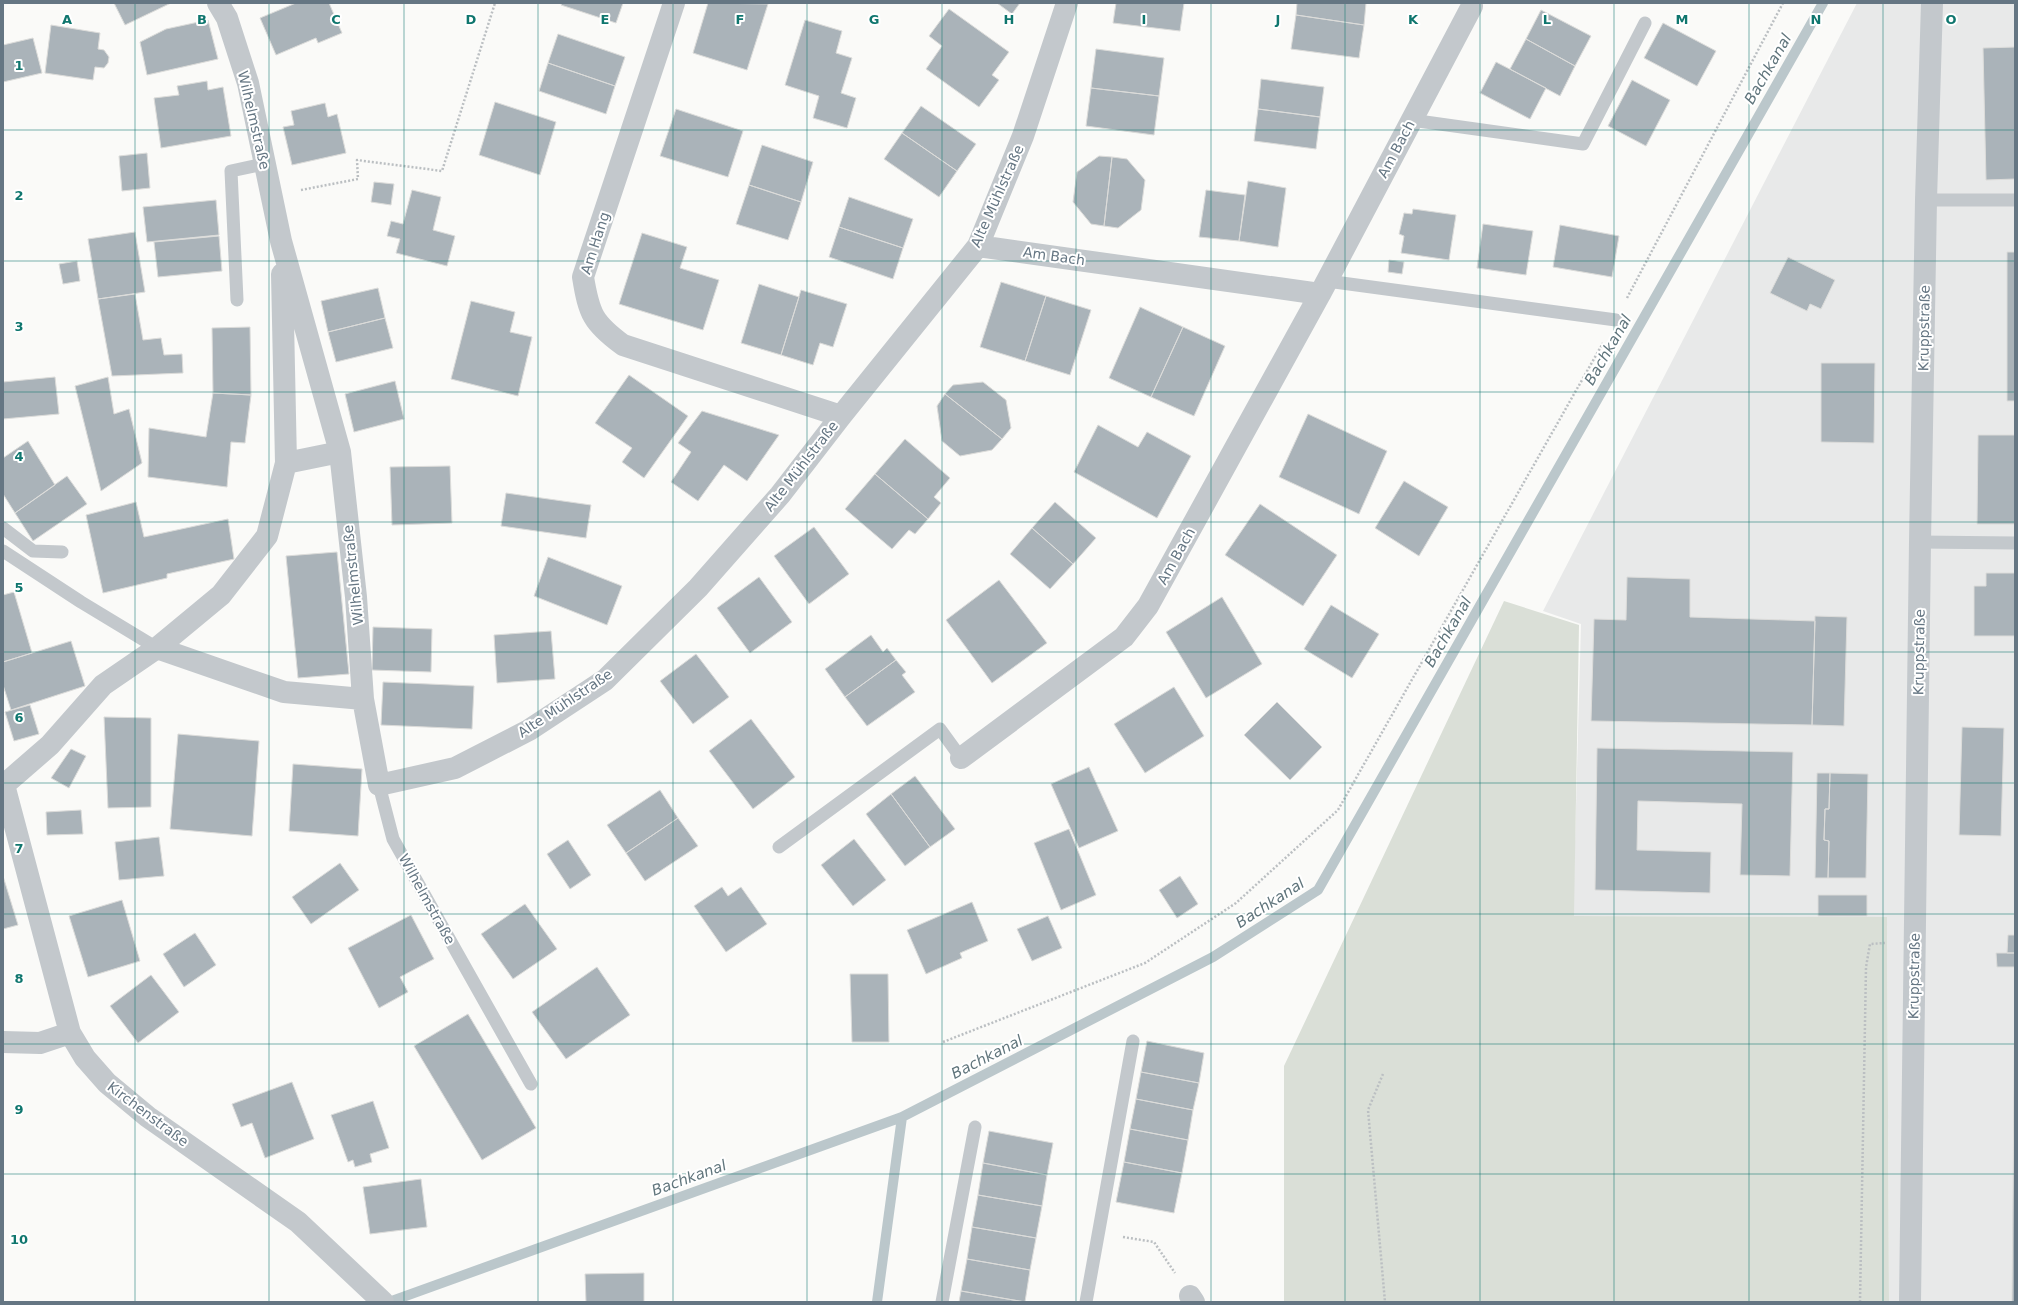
<svg xmlns="http://www.w3.org/2000/svg" width="2018" height="1305" font-family="'DejaVu Sans',sans-serif">
  <style>
    .built { fill: #e8e9e9 }
    .green { fill: #dadfd7 }
    .lines { fill: none; stroke-linecap: round; stroke-linejoin: round }
    .stream { stroke: #bbc7cb; stroke-width: 10 }
    .building { fill: #aab3b9; stroke: #dcdcda }
    .path { stroke: #bbbfc2; stroke-width: 2.5; stroke-dasharray: 2 2; stroke-linecap: butt }
    .lane { stroke: #c3c8cc; stroke-width: 13 }
    .street { stroke: #c3c8cc; stroke-width: 22 }
    .grid { fill: none; stroke: #0f766e; stroke-width: 1; stroke-opacity: 0.55 }
    .labels { text-anchor: middle; stroke-width: 4; stroke-linejoin: round; paint-order: stroke }
    .street-label { font-size: 14px; fill: #657683; stroke: #fff }
    .water-label { font-size: 15px; font-style: italic; fill: #60757c; stroke: #fff }
    .grid-label { font-size: 13px; text-anchor: middle; font-weight: bold; fill: #0f766e; stroke: #fff; stroke-width: 4; stroke-linejoin: round; paint-order: stroke }
  </style>
  <rect width="100%" height="100%" fill="#fafaf8"/>
  <path class="built" d="M1857,3H2015V1302H1889L1887,917L1573,916L1581,624L1543,611Z"/>
  <path class="green" d="M1504,601L1579,625L1574,916L1887,917L1889,1302H1284V1066Z"/>
  <g class="lines">
    <path class="stream" d="M389,1302L902,1117L1213,957L1318,890L1823,3
      M877,1302L902,1117"/>
  </g>
  <path class="building" d="M114,3H171L125,25Z
    M296,3H329L342,33L318,43L316,38L276,55L260,18Z
    M562,3H623L616,23L561,5Z
    M708,3L768,4L747,70L693,53Z
    M997,3H1020L1012,14Z
    M1116,3H1184L1180,31L1113,23Z
    M1297,3H1366L1364,25L1296,15Z
    M949,9L1009,52L992,75L999,80L979,107L926,69L942,46L929,36Z
    M1541,10L1591,36L1575,66L1526,39Z
    M1296,15L1364,25L1359,58L1291,49Z
    M208,20L218,59L147,75L140,42L166,29Z
    M805,20L842,31L836,53L852,58L841,93L856,98L847,128L813,118L819,96L785,85Z
    M1663,23L1716,51L1697,86L1644,58Z
    M51,25L100,33L98,49L104,50L109,57L108,63L104,68L95,67L93,80L45,73Z
    M558,34L625,57L615,86L548,63Z
    M33,38L42,73L3,82V45Z
    M1526,39L1575,66L1560,96L1510,69Z
    M2015,47V179L1986,180L1983,48Z
    M1096,49L1164,58L1159,96L1091,88Z
    M1496,62L1546,88L1530,119L1480,93Z
    M548,63L615,86L606,114L539,91Z
    M1261,79L1324,87L1320,117L1258,109Z
    M1632,80L1670,100L1646,146L1608,126Z
    M207,81L208,90L223,87L231,136L161,148L154,98L179,95L177,86Z
    M1091,88L1159,96L1154,135L1086,126Z
    M495,102L556,122L540,175L479,155Z
    M325,103L328,117L337,114L346,153L292,165L283,127L294,125L291,111Z
    M921,106L976,144L957,171L902,133Z
    M676,109L743,131L728,177L660,156Z
    M1258,109L1320,117L1316,149L1254,141Z
    M902,133L957,171L939,197L884,159Z
    M762,145L813,162L801,202L749,185Z
    M147,153L150,188L122,191L119,156Z
    M1099,156L1112,157L1104,226L1091,224L1073,202L1077,172Z
    M1112,157L1127,159L1145,180L1141,210L1118,228L1104,226Z
    M1248,181L1286,188L1278,247L1239,241Z
    M374,182L394,184L391,205L371,202Z
    M749,185L801,202L788,240L736,224Z
    M412,190L441,197L433,230L455,236L447,266L396,253L400,239L387,236L391,221L403,224Z
    M1206,190L1245,195L1239,241L1199,237Z
    M849,197L913,219L903,248L839,227Z
    M216,200L219,235L147,242L143,207Z
    M1413,209L1456,215L1449,260L1401,253L1404,236L1399,234L1404,213L1412,214Z
    M1483,224L1533,231L1526,275L1477,268Z
    M1560,225L1619,236L1612,277L1553,267Z
    M839,227L903,248L893,279L829,257Z
    M135,232L145,292L98,299L88,239Z
    M642,233L687,247L680,268L719,280L703,330L619,304Z
    M219,236L222,271L158,277L154,242Z
    M2007,252H2015V401H2007Z
    M1788,257L1835,280L1821,309L1810,304L1807,311L1770,293Z
    M1389,260L1404,262L1402,274L1388,272Z
    M77,261L80,281L63,284L59,264Z
    M1001,282L1046,296L1025,361L980,347Z
    M759,284L799,297L781,355L741,343Z
    M378,288L385,318L328,332L321,301Z
    M801,290L847,304L833,347L820,343L813,365L781,355Z
    M135,294L143,340L161,338L164,355L182,354L183,373L112,376L98,299Z
    M1046,296L1091,310L1070,375L1025,361Z
    M471,301L515,312L510,332L532,337L518,396L451,379Z
    M1140,307L1183,327L1151,397L1109,378Z
    M385,318L393,348L336,362L328,332Z
    M250,327L251,395L213,393L212,328Z
    M1183,327L1225,346L1194,416L1151,397Z
    M1821,363H1875L1874,443L1821,442Z
    M629,375L688,416L644,478L622,462L632,448L595,423Z
    M55,377L59,414L3,419V382Z
    M108,377L114,414L129,409L142,463L101,491L75,386Z
    M395,381L404,419L354,432L345,394Z
    M983,382L1006,400L1011,428L1002,439L945,394L953,385Z
    M213,393L251,395L245,443L231,442L227,487L148,477L149,428L206,437Z
    M945,394L1002,439L992,450L960,456L942,441L937,406Z
    M702,411L779,435L747,481L724,465L698,501L671,482L691,452L678,443Z
    M1308,414L1387,451L1359,514L1279,477Z
    M1098,425L1138,447L1147,432L1191,456L1157,518L1074,472Z
    M1978,435H2015V524H1977Z
    M905,439L950,478L934,497L941,503L928,519L875,474Z
    M28,441L55,485L15,513L3,494V458Z
    M450,466L452,523L392,525L390,467Z
    M875,474L928,519L915,534L909,530L892,549L845,509Z
    M67,476L87,504L33,541L15,513Z
    M1404,481L1448,507L1419,556L1375,528Z
    M506,493L591,505L586,538L501,526Z
    M136,502L144,537L228,519L234,559L167,574V578L103,593L86,515Z
    M1055,502L1096,538L1073,564L1032,528Z
    M1260,504L1337,555L1303,606L1225,555Z
    M814,527L849,574L809,604L774,556Z
    M1032,528L1073,564L1050,589L1010,554Z
    M337,552L349,674L298,678L286,556Z
    M548,557L622,586L607,625L534,596Z
    M1986,573H2015V636H1974V586H1986Z
    M759,577L792,622L750,653L717,608Z
    M1627,577L1690,579V617L1815,621L1812,725L1591,721L1594,619L1626,620Z
    M999,580L1047,643L992,683L946,620Z
    M14,592L32,653L3,662V595Z
    M1222,597L1262,664L1206,698L1166,632Z
    M1331,605L1379,634L1352,678L1304,649Z
    M1815,616L1847,617L1844,726L1812,725Z
    M373,627L432,629L431,672L372,670Z
    M551,631L555,679L497,683L494,635Z
    M871,635L883,652L887,648L896,660L845,697L825,669Z
    M71,641L85,686L11,710L3,685V662Z
    M696,654L729,697L693,724L660,681Z
    M896,660L906,672L902,675L915,692L867,726L845,697Z
    M383,682L474,686L472,729L381,725Z
    M1174,687L1204,736L1145,773L1114,724Z
    M1277,702L1322,747L1290,780L1244,735Z
    M30,705L39,734L14,741L5,712Z
    M104,717L151,718V807L108,808Z
    M751,719L795,777L753,809L709,751Z
    M1962,727L2004,728L2001,836L1959,835Z
    M178,734L259,741L252,836L170,829Z
    M1597,748L1793,752L1790,876L1740,875L1742,804L1638,801L1637,850L1711,852L1710,893L1595,890Z
    M71,749L86,756L69,788L51,778Z
    M293,764L362,769L358,836L289,831Z
    M1089,767L1118,831L1079,848L1051,784Z
    M1817,773H1830L1829,809H1825L1824,840L1829,841L1828,878H1815Z
    M1830,773L1868,774L1866,878H1828L1829,841L1824,840L1825,809H1829Z
    M915,776L955,829L930,847L891,794Z
    M660,790L678,818L626,853L607,825Z
    M891,794L930,847L905,866L866,814Z
    M81,810L83,834L47,835L46,812Z
    M678,818L698,846L645,881L626,853Z
    M1069,829L1096,895L1061,910L1034,843Z
    M159,837L164,876L119,880L115,842Z
    M854,839L886,880L853,906L821,865Z
    M568,840L591,875L570,889L547,854Z
    M340,863L359,890L311,924L292,897Z
    M3,876L18,925L3,929Z
    M1180,876L1198,904L1177,918L1159,890Z
    M722,887L728,896L741,887L767,924L726,952L694,906Z
    M1818,895H1867V916H1818Z
    M122,900L140,961L88,977L69,916Z
    M972,902L988,941L960,953L962,958L926,974L907,930Z
    M525,904L557,949L513,979L481,934Z
    M411,915L434,959L400,977L408,992L379,1008L348,948Z
    M1048,916L1062,948L1032,961L1017,929Z
    M195,933L216,965L184,987L163,954Z
    M2008,935H2015V953H2007Z
    M1996,953H2015V967H1997Z
    M597,967L630,1015L566,1059L532,1012Z
    M850,974H888L889,1042H852Z
    M151,975L179,1012L138,1043L110,1006Z
    M2015,983V1302H2012Z
    M468,1014L536,1128L482,1160L414,1046Z
    M1147,1041L1204,1053L1199,1083L1141,1072Z
    M1141,1072L1199,1083L1193,1110L1136,1099Z
    M292,1082L314,1139L265,1158L252,1123L241,1127L232,1104Z
    M1136,1099L1193,1110L1188,1140L1130,1129Z
    M373,1101L389,1148L370,1154L372,1162L355,1167L353,1160L348,1162L331,1115Z
    M1130,1129L1188,1140L1182,1173L1124,1162Z
    M989,1131L1053,1143L1047,1175L983,1163Z
    M1124,1162L1182,1173L1174,1213L1116,1202Z
    M983,1163L1047,1175L1042,1206L978,1195Z
    M421,1179L427,1227L370,1234L363,1187Z
    M978,1195L1042,1206L1036,1238L972,1227Z
    M972,1227L1036,1238L1030,1270L967,1259Z
    M967,1259L1030,1270L1025,1302L961,1291Z
    M644,1273V1302H586L585,1274Z
    M961,1291L1025,1302H959Z"/>
  <g class="lines">
    <path class="path" d="M301,190L358,179L357,160L442,171L495,3
      M1627,298L1783,3
      M943,1042L1145,963L1236,903L1338,810L1603,343
      M1383,1074L1368,1110L1385,1302
      M1123,1237L1154,1242L1175,1273
      M1860,1302L1866,967L1870,944L1885,943"/>
    <path class="lane" d="M1411,120L1583,144L1645,23
      M1926,200H2015
      M1327,281L1616,320
      M237,300L231,171L264,164
      M3,528L33,551L62,552
      M1920,542L2015,543
      M3,551L81,602L157,648
      M379,785L393,839L531,1084
      M779,847L940,729L961,758
      M942,1302L975,1127
      M1086,1302L1133,1041"/>
    <path class="street" d="M218,3L227,18L248,83L281,241L340,452L356,597L363,699
      M674,3L583,277C589,314 593,323 623,345L841,416
      M1320,294L1472,6
      M286,463L340,452
      M157,648L221,595L267,536L286,463L282,274
      M961,758L1124,637L1148,606L1320,294L978,246
      M3,781L70,1033L85,1058L107,1083L148,1117L298,1222L383,1302
      M4,785L50,745L103,685L157,648L284,692L363,699L379,785L455,768L529,730L605,680L698,588L780,495L841,416L978,246L1023,136L1067,3
      M3,1042L40,1043L70,1033
      M1190,1296L1194,1302
      M1910,1302L1920,542L1926,200L1932,3"/>
  </g>
  <path class="grid" d="M135,3V1302M269,3V1302M404,3V1302M538,3V1302M673,3V1302M807,3V1302M942,3V1302M1076,3V1302M1211,3V1302M1345,3V1302M1480,3V1302M1614,3V1302M1749,3V1302M1883,3V1302M3,130H2015M3,261H2015M3,392H2015M3,522H2015M3,652H2015M3,783H2015M3,914H2015M3,1044H2015M3,1174H2015"/>
  <g class="labels">
    <g class="street-label">
      <text transform="translate(254 120) rotate(77)" y="5">Wilhelmstraße</text>
      <text transform="translate(1396 149) rotate(-62)" y="5">Am Bach</text>
      <text transform="translate(997 196) rotate(-66)" y="5">Alte Mühlstraße</text>
      <text transform="translate(595 243) rotate(-72)" y="5">Am Hang</text>
      <text transform="translate(1054 256) rotate(8)" y="5">Am Bach</text>
      <text transform="translate(1924 328) rotate(-89)" y="5">Kruppstraße</text>
      <text transform="translate(801 466) rotate(-52)" y="5">Alte Mühlstraße</text>
      <text transform="translate(1176 556) rotate(-61)" y="5">Am Bach</text>
      <text transform="translate(353 575) rotate(-96)" y="5">Wilhelmstraße</text>
      <text transform="translate(1919 652) rotate(-89)" y="5">Kruppstraße</text>
      <text transform="translate(565 703) rotate(-34)" y="5">Alte Mühlstraße</text>
      <text transform="translate(427 899) rotate(61)" y="5">Wilhelmstraße</text>
      <text transform="translate(1914 976) rotate(-89)" y="5">Kruppstraße</text>
      <text transform="translate(148 1114) rotate(37)" y="5">Kirchenstraße</text>
    </g>
    <g class="water-label">
      <text transform="translate(1768 69) rotate(-60)" y="5">Bachkanal</text>
      <text transform="translate(1608 350) rotate(-60)" y="5">Bachkanal</text>
      <text transform="translate(1448 632) rotate(-60)" y="5">Bachkanal</text>
      <text transform="translate(1270 903) rotate(-33)" y="5">Bachkanal</text>
      <text transform="translate(987 1057) rotate(-27)" y="5">Bachkanal</text>
      <text transform="translate(689 1178) rotate(-20)" y="5">Bachkanal</text>
    </g>
  </g>
  <g class="grid-label">
    <text x="67" y="24">A</text>
    <text x="202" y="24">B</text>
    <text x="336" y="24">C</text>
    <text x="471" y="24">D</text>
    <text x="605" y="24">E</text>
    <text x="740" y="24">F</text>
    <text x="874" y="24">G</text>
    <text x="1009" y="24">H</text>
    <text x="1144" y="24">I</text>
    <text x="1278" y="24">J</text>
    <text x="1413" y="24">K</text>
    <text x="1547" y="24">L</text>
    <text x="1682" y="24">M</text>
    <text x="1816" y="24">N</text>
    <text x="1951" y="24">O</text>
    <text x="19" y="70">1</text>
    <text x="19" y="200">2</text>
    <text x="19" y="331">3</text>
    <text x="19" y="461">4</text>
    <text x="19" y="592">5</text>
    <text x="19" y="722">6</text>
    <text x="19" y="853">7</text>
    <text x="19" y="983">8</text>
    <text x="19" y="1114">9</text>
    <text x="19" y="1244">10</text>
  </g>
  <rect width="2018" height="1305" fill="none" stroke="#657683" stroke-width="8"/>
</svg>
